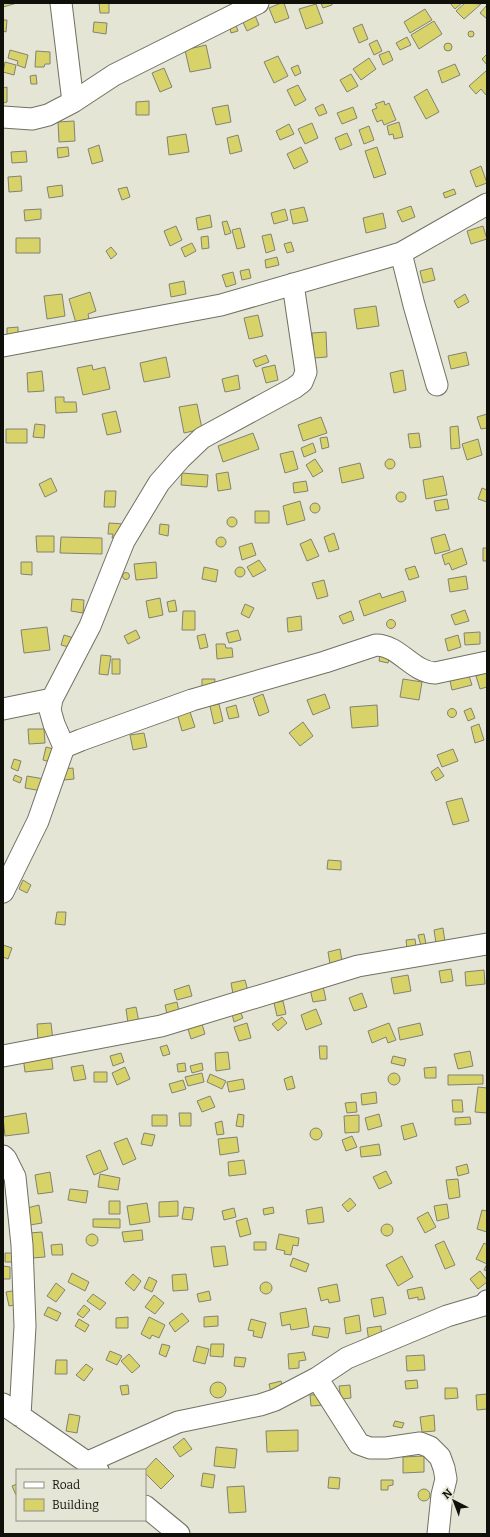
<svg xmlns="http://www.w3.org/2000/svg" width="490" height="1537" font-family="Bitter,serif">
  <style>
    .building { fill: #d7d369; stroke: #828274 }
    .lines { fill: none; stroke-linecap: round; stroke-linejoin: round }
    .minor-casing { stroke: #717163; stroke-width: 23 }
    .minor { stroke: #fff; stroke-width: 21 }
  </style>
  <rect width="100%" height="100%" fill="#e5e5d5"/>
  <path class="building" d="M3,3H17L3,7Z
    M99,3H109V13H100Z
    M281,3H284L289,18L275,23L269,8Z
    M321,3H332V5L323,8Z
    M450,3H462L455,9Z
    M465,3L481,4L464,19L456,11Z
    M316,4L323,23L306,29L299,9Z
    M487,5V19L480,13Z
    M425,9L432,20L410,33L404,22Z
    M254,13L259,25L247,31L241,18Z
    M3,20H7L6,32L3,31Z
    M434,21L442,34L419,49L411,35Z
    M94,22L107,23L106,34L93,32Z
    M235,22L238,31L231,33L229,24Z
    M362,24L368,39L359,43L353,28Z
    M468 34a3 3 0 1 1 6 0a3 3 0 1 1-6 0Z
    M407,37L411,45L400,50L396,43Z
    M377,40L382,51L374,55L369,44Z
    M444 47a4 4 0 1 1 8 0a4 4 0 1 1-8 0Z
    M206,45L211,68L190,72L185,50Z
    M10,50L28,55L25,68L17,65L18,61L8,58Z
    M36,51L50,52V64H45L44,67H35Z
    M389,51L393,60L383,65L379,55Z
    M487,54V65L482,59Z
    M278,56L288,76L274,83L264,62Z
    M369,58L376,69L361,80L353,69Z
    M5,62L16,65L14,75L3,72Z
    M455,64L460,75L442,83L438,71Z
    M298,65L301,73L295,76L291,68Z
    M164,68L172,87L160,92L152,73Z
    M486,71L487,73V94L486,95L481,89L476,94L469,86Z
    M351,74L358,86L347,92L340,80Z
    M36,75L37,84H31L30,76Z
    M298,85L306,100L295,106L287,90Z
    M7,87V102L3,103V88Z
    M427,89L439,112L426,119L414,97Z
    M149,101V115H136V102Z
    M384,101L385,105L389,103L396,120L384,125L382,120L377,122L372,110L377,108L375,104Z
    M323,104L327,113L319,116L315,108Z
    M228,105L231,122L216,125L212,108Z
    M353,107L357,118L342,124L337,113Z
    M74,121L75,141L59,142L58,122Z
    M399,122L403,137L394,139L393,134L389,135L387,126Z
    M312,123L318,138L305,144L298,129Z
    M289,124L294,134L280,140L276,131Z
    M369,126L374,140L364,144L359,130Z
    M347,133L352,145L340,150L335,138Z
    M186,134L189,152L169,155L167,137Z
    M238,135L242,151L230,154L227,138Z
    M99,145L103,161L92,164L88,149Z
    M68,147L69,156L58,158L57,148Z
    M301,147L308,162L294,169L287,154Z
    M377,147L386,174L374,178L365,151Z
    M26,151L27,162L12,163L11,152Z
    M481,166L487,183L476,187L470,171Z
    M21,176L22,191L9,192L8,177Z
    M62,185L63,196L49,198L47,187Z
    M127,187L130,197L122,200L118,189Z
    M454,189L456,194L445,198L443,193Z
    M411,206L415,217L402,222L397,211Z
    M304,207L308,221L293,224L290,210Z
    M41,209V219L25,221L24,210Z
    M285,209L288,220L274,224L271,213Z
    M383,213L386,228L366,233L363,218Z
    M210,215L212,227L198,230L196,218Z
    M227,221L231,233L225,235L222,222Z
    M176,226L182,240L170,246L164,231Z
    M483,226L487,239L471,244L467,231Z
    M240,228L245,247L237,249L232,230Z
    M271,234L275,250L266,253L262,236Z
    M208,236L209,248L202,249L201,237Z
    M16,238H40V253H16Z
    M291,242L294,251L287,253L284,244Z
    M192,243L196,251L185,257L181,248Z
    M111,247L117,254L111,259L106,251Z
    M277,257L279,265L266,268L265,260Z
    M432,268L435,280L423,283L420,271Z
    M249,269L251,278L242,280L240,271Z
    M233,272L236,284L226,287L222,275Z
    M184,281L186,294L171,297L169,284Z
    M90,292L96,311L88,314L89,319L76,323L69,299Z
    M62,294L65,316L47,319L44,296Z
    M465,294L469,302L458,308L454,301Z
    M376,306L379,326L357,329L354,309Z
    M258,315L263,336L249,339L244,318Z
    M18,327V337H7V328Z
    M326,332L327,357L314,358L312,333Z
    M466,352L469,365L451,369L448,356Z
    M266,355L269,362L256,367L253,360Z
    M166,357L170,377L144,382L140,363Z
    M92,365L93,370L105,367L110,389L83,395L77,368Z
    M275,365L278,380L266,383L262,368Z
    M403,370L406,390L394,393L390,373Z
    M42,371L44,391L28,392L27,373Z
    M238,375L240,389L225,392L222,379Z
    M55,397H64V402H76L77,412L56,413Z
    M197,404L202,429L184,433L179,407Z
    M116,411L121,432L107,435L102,414Z
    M487,414V428L481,429L477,417Z
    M321,417L327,433L303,441L298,425Z
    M35,424L45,425L44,438L33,437Z
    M458,426L460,448L451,449L450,427Z
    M6,429H27V443H6Z
    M253,433L259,449L223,462L218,446Z
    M419,433L421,447L410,448L408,434Z
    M327,437L329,447L322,449L320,438Z
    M478,439L482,455L467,460L462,444Z
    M313,443L316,452L304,457L301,448Z
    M293,451L298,469L285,473L280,454Z
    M315,459L323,471L313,477L306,465Z
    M385 464a5 5 0 1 1 10 0a5 5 0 1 1-10 0Z
    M360,463L364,478L342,483L339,468Z
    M228,472L231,489L218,491L216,474Z
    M182,473L208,475L207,487L181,485Z
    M443,476L447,495L426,499L423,480Z
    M51,478L57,491L45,497L39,484Z
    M306,481L308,491L294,493L293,483Z
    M482,488L487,490V502L478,499Z
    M105,491H116L115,507H104Z
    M396 497a5 5 0 1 1 10 0a5 5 0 1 1-10 0Z
    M447,499L449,509L436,511L434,501Z
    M300,501L305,520L287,525L283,506Z
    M310 508a5 5 0 1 1 10 0a5 5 0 1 1-10 0Z
    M255,511H269V523H255Z
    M227 522a5 5 0 1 1 10 0a5 5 0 1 1-10 0Z
    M109,523L124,524L122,539L112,538L113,534H108Z
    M160,524L169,525L168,536L159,534Z
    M334,533L339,549L329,552L324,537Z
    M445,534L450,550L435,554L431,538Z
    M36,536H54V552H37Z
    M216 542a5 5 0 1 1 10 0a5 5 0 1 1-10 0Z
    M61,537L102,538V554L60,553Z
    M311,539L319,556L307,561L300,544Z
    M252,543L256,555L242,560L239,547Z
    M462,548L467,564L452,570L449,563L445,565L442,555Z
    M483,548H487V561H483Z
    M259,560L266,570L253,577L247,567Z
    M21,562H32V575L21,574Z
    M156,562L157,578L136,580L134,564Z
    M415,566L419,577L409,580L405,569Z
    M204,567L218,570L216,582L202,579Z
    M235 572a5 5 0 1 1 10 0a5 5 0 1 1-10 0Z
    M122.5 576a3.5 3.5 0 1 1 7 0a3.5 3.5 0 1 1-7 0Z
    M466,576L468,589L450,592L448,579Z
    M324,580L328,596L317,599L312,583Z
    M403,591L406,601L364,616L359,601L380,593L382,598Z
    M160,598L163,615L149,618L146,601Z
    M72,599L84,600L83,613L71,611Z
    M175,600L177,611L169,612L167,602Z
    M245,604L254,608L249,618L241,614Z
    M465,610L469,621L455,625L451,615Z
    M183,611H195V630H182Z
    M351,611L354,620L343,624L339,616Z
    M301,616L302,630L288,632L287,618Z
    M386.5 624a4.5 4.5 0 1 1 9 0a4.5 4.5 0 1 1-9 0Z
    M47,627L50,650L24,653L21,630Z
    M136,630L140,638L128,644L124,636Z
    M238,630L241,640L229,643L226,633Z
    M480,632V644L465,645L464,633Z
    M205,634L208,647L200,649L197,636Z
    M64,635L80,640L77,649L61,645Z
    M458,635L461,647L448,651L445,639Z
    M216,644H225L226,648H232L233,657L217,659Z
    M380,654L390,656L388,663L379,661Z
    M101,655L111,656L108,675L99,674Z
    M112,659H120V674H112Z
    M487,672V687L480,689L476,676Z
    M469,676L472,685L452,690L450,681Z
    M202,679H215L214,689H202Z
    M403,679L422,682L419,700L400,697Z
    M263,694L269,712L259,716L253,698Z
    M325,694L330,708L313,715L307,700Z
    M219,704L223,721L214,724L210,706Z
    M236,705L239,717L229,719L226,708Z
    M377,705L378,726L352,728L350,707Z
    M471,708L475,718L468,721L464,711Z
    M447.5 713a4.5 4.5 0 1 1 9 0a4.5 4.5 0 1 1-9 0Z
    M189,709L195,727L182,731L177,713Z
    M303,722L313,736L300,746L289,733Z
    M479,724L484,740L475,743L471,727Z
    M28,729H44L45,743L29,744Z
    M144,733L147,747L133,750L130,735Z
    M46,747L57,750L54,763L43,760Z
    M453,749L458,761L442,767L437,755Z
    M14,759L21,761L18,771L11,768Z
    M438,767L444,776L436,781L431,772Z
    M73,768L74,779L64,780L63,769Z
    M15,775L22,778L20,783L13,780Z
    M27,776L44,779L42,791L25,788Z
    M462,798L469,821L453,825L446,802Z
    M328,860L341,861V870L327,869Z
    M23,880L31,885L27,893L19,889Z
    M57,912H66L65,925L55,924Z
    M443,928L445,942L436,943L434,930Z
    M424,934L426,944L421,946L418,935Z
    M415,939L416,947L407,949L406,940Z
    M3,945L12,948L8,959L3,957Z
    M340,949L342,961L330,964L328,952Z
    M451,969L453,981L441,983L439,971Z
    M484,970L485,984L466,986L465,972Z
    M408,975L411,991L394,994L391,978Z
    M245,980L248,991L233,994L231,983Z
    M189,985L192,996L177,1000L174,990Z
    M323,986L326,1000L313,1002L310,989Z
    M362,993L367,1007L354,1011L349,998Z
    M283,1001L286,1014L277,1016L274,1003Z
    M177,1002L180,1016L168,1019L165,1005Z
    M136,1007L139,1022L128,1023L126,1009Z
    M316,1009L322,1024L306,1030L301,1015Z
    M240,1011L243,1018L234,1022L232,1014Z
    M282,1017L287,1023L278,1031L272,1024Z
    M51,1023L53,1041L38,1042L37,1024Z
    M247,1023L251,1038L239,1041L234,1027Z
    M389,1023L396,1040L388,1043L386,1037L372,1043L368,1031Z
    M420,1023L423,1035L400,1040L398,1028Z
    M202,1024L205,1034L191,1039L188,1029Z
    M167,1045L170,1054L163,1056L160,1047Z
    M319,1046H327V1059H320Z
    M470,1051L473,1066L458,1069L454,1054Z
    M228,1052L230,1069L216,1071L215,1053Z
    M51,1053L53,1069L25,1072L23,1056Z
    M121,1053L124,1062L113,1066L110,1056Z
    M393,1056L406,1059L404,1066L391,1063Z
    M185,1063L186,1071L178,1072L177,1064Z
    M202,1063L203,1070L192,1073L190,1066Z
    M83,1065L86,1079L74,1081L71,1067Z
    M125,1067L130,1079L117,1085L112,1073Z
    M436,1067V1078H425L424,1068Z
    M94,1072H107V1082H94Z
    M202,1073L204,1082L188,1086L185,1077Z
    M388 1079a6 6 0 1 1 12 0a6 6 0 1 1-12 0Z
    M210,1074L226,1081L222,1089L207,1082Z
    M448,1075H483V1084L448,1085Z
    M292,1076L295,1088L287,1090L284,1079Z
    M243,1079L245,1089L229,1092L227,1082Z
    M183,1080L186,1089L172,1093L169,1084Z
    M478,1087L487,1088V1113L475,1112Z
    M376,1092L377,1103L362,1105L361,1094Z
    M210,1096L215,1107L202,1112L197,1101Z
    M452,1100H462L463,1112H453Z
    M356,1102L357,1112L347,1113L345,1103Z
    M26,1113L29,1133L5,1136L3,1117Z
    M179,1113H191V1126H180Z
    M238,1114L244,1115L243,1127L236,1126Z
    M379,1114L382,1126L368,1130L365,1118Z
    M152,1115H167V1126H152Z
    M359,1115V1132L345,1133L344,1116Z
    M470,1117L471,1124L455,1125V1118Z
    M222,1121L224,1134L217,1135L215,1123Z
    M413,1123L417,1136L404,1140L401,1126Z
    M310 1134a6 6 0 1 1 12 0a6 6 0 1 1-12 0Z
    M144,1133L155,1135L152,1146L141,1144Z
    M352,1136L357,1147L346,1151L342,1140Z
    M237,1137L239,1152L220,1155L218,1139Z
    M127,1138L136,1159L123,1165L114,1143Z
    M379,1144L381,1155L361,1157L360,1147Z
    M100,1150L108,1169L94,1175L86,1156Z
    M244,1160L246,1174L229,1176L228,1162Z
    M467,1164L469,1173L458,1176L456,1167Z
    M386,1171L392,1183L379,1189L373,1177Z
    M50,1172L53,1192L38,1194L35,1175Z
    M100,1174L120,1178L118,1190L98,1187Z
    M458,1179L460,1197L449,1199L446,1180Z
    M70,1189L88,1191L86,1203L68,1200Z
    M350,1198L356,1205L348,1212L342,1205Z
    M109,1201H120V1214H109Z
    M178,1201V1216L159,1217V1202Z
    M147,1203L150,1222L130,1225L127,1206Z
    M447,1204L449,1218L437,1221L434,1206Z
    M39,1205L42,1223L30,1225L27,1208Z
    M184,1207L194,1208L192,1220L182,1219Z
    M273,1207L274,1213L264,1215L263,1209Z
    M322,1207L324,1222L308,1224L306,1210Z
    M234,1208L236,1217L224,1220L222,1211Z
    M482,1210L487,1211V1232L477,1229Z
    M428,1212L436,1227L425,1233L417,1218Z
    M247,1218L251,1234L240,1237L236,1221Z
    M93,1219H120V1228L93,1227Z
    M381 1230a6 6 0 1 1 12 0a6 6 0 1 1-12 0Z
    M142,1230L143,1240L124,1242L122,1232Z
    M42,1232L45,1257L32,1258L29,1233Z
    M279,1234L299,1238L298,1246L293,1245L291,1255L284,1254L285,1251L276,1249Z
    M86 1240a6 6 0 1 1 12 0a6 6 0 1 1-12 0Z
    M444,1241L455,1265L445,1269L435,1245Z
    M254,1242H266V1250H254Z
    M484,1243L487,1245V1271L484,1270L487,1264L476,1259Z
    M62,1244L63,1255H52L51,1245Z
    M225,1246L228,1265L214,1267L211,1247Z
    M5,1253H16V1262H5Z
    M402,1256L413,1277L398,1286L386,1265Z
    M293,1258L309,1264L306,1272L290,1266Z
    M3,1266L10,1267V1279H3Z
    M480,1271L487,1280V1282L478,1289L470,1279Z
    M72,1273L89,1282L85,1291L68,1282Z
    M133,1274L141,1281L134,1291L125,1283Z
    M186,1274L188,1290L173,1291L172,1275Z
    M149,1277L157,1281L152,1292L144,1288Z
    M260 1288a6 6 0 1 1 12 0a6 6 0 1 1-12 0Z
    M56,1283L65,1290L56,1302L47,1296Z
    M337,1284L340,1301L329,1303L328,1299L321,1301L318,1288Z
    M422,1287L425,1299L418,1300V1297L409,1299L407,1290Z
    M18,1290L21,1304L9,1306L6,1292Z
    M209,1291L211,1300L199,1302L197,1294Z
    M93,1294L106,1303L100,1310L87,1301Z
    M154,1295L164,1303L155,1314L145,1307Z
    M383,1297L386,1314L374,1317L371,1299Z
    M84,1305L90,1310L83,1318L77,1314Z
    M48,1307L61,1313L57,1321L44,1315Z
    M306,1308L309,1327L291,1330L290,1324L282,1326L280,1313Z
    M182,1313L189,1321L175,1332L169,1323Z
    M359,1315L361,1331L346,1334L344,1318Z
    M218,1316V1326L204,1327V1317Z
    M128,1317V1328H116V1318Z
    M149,1317L165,1325L159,1338L152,1335L150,1339L141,1334Z
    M79,1319L89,1325L85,1332L75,1326Z
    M251,1319L266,1323L262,1338L253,1336L254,1331L248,1330Z
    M314,1326L330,1328L328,1338L312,1335Z
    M381,1326L382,1340L369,1342L367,1328Z
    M162,1344L170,1346L166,1357L159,1354Z
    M211,1344H224L223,1357L210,1356Z
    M197,1346L209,1349L205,1364L193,1361Z
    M110,1351L122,1356L117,1365L106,1360Z
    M304,1352L306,1360L299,1361V1368L289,1369L288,1354Z
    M129,1354L140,1366L132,1373L121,1361Z
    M424,1355L425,1370L407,1371L406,1356Z
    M235,1357L246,1358L244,1367L234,1366Z
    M56,1360H67V1374H55Z
    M86,1364L93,1369L84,1381L76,1375Z
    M417,1380L418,1388L406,1389L405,1381Z
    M281,1381L283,1390L271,1393L269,1384Z
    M210 1390a8 8 0 1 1 16 0a8 8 0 1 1-16 0Z
    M128,1385L129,1394L122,1395L120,1386Z
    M350,1385L351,1398L341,1399L339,1386Z
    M445,1388H457L458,1398L445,1399Z
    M324,1394L325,1405L311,1406L310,1395Z
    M487,1394V1409L477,1410L476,1395Z
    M69,1414L80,1416L77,1433L66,1431Z
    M434,1415L435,1431L422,1432L420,1417Z
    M395,1421L404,1423L402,1428L393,1426Z
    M298,1430V1451L267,1452L266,1431Z
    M184,1438L192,1449L180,1457L173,1447Z
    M216,1447L237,1449L235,1468L214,1466Z
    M424,1456V1472L403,1473V1457Z
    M156,1458L174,1476L161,1489L145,1473V1470Z
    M203,1473L215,1475L213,1488L201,1486Z
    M329,1477L340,1478L339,1489L328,1488Z
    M381,1480H393V1485L388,1486V1490H381Z
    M17,1484V1494L16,1495L12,1486Z
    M244,1486L246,1512L229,1513L227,1487Z
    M418 1495a6 6 0 1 1 12 0a6 6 0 1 1-12 0Z"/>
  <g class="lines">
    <defs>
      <path id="minor" d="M61,3L73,102
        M3,117L32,119L48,115L73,102L114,75L258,3
        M401,253L414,305L437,385
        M3,346L221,305L384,258L401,253L487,204
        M3,709L52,699
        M64,747L81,740L192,700L325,662L376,645C399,645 412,672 435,673L487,662
        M3,892L38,821L64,747L54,724L50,710L52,699L90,626L124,541L159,483L180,459L202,438L294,388L302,382L306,372L293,284
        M3,1056L161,1026L358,966L487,944
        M3,1156L6,1159L15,1177L22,1245L25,1326L20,1416
        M317,1378L359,1444L370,1448H386L420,1443L430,1447L440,1457L444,1468L446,1479L442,1495L438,1534
        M3,1404L98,1470
        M88,1462L178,1422L260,1405L275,1400L317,1378L347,1358L447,1316L484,1305L487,1301
        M145,1506L179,1534"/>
    </defs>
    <use href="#minor" class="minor-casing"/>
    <use href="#minor" class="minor"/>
  </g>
  <rect width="490" height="1537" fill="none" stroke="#10100b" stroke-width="8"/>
  <rect x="16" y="1469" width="130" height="52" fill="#e5e5d5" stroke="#909084"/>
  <rect x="24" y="1482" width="20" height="6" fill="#ffffff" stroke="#909084"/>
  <text x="52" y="1489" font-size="12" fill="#10100b">Road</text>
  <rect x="24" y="1499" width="20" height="12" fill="#d7d369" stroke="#909084"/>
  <text x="52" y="1509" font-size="12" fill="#10100b">Building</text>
  <g transform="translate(454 1501) rotate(318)" stroke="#e5e5d5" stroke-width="3" paint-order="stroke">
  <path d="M0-3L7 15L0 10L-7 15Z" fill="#10100b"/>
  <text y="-6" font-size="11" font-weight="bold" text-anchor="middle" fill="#10100b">N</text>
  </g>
</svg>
